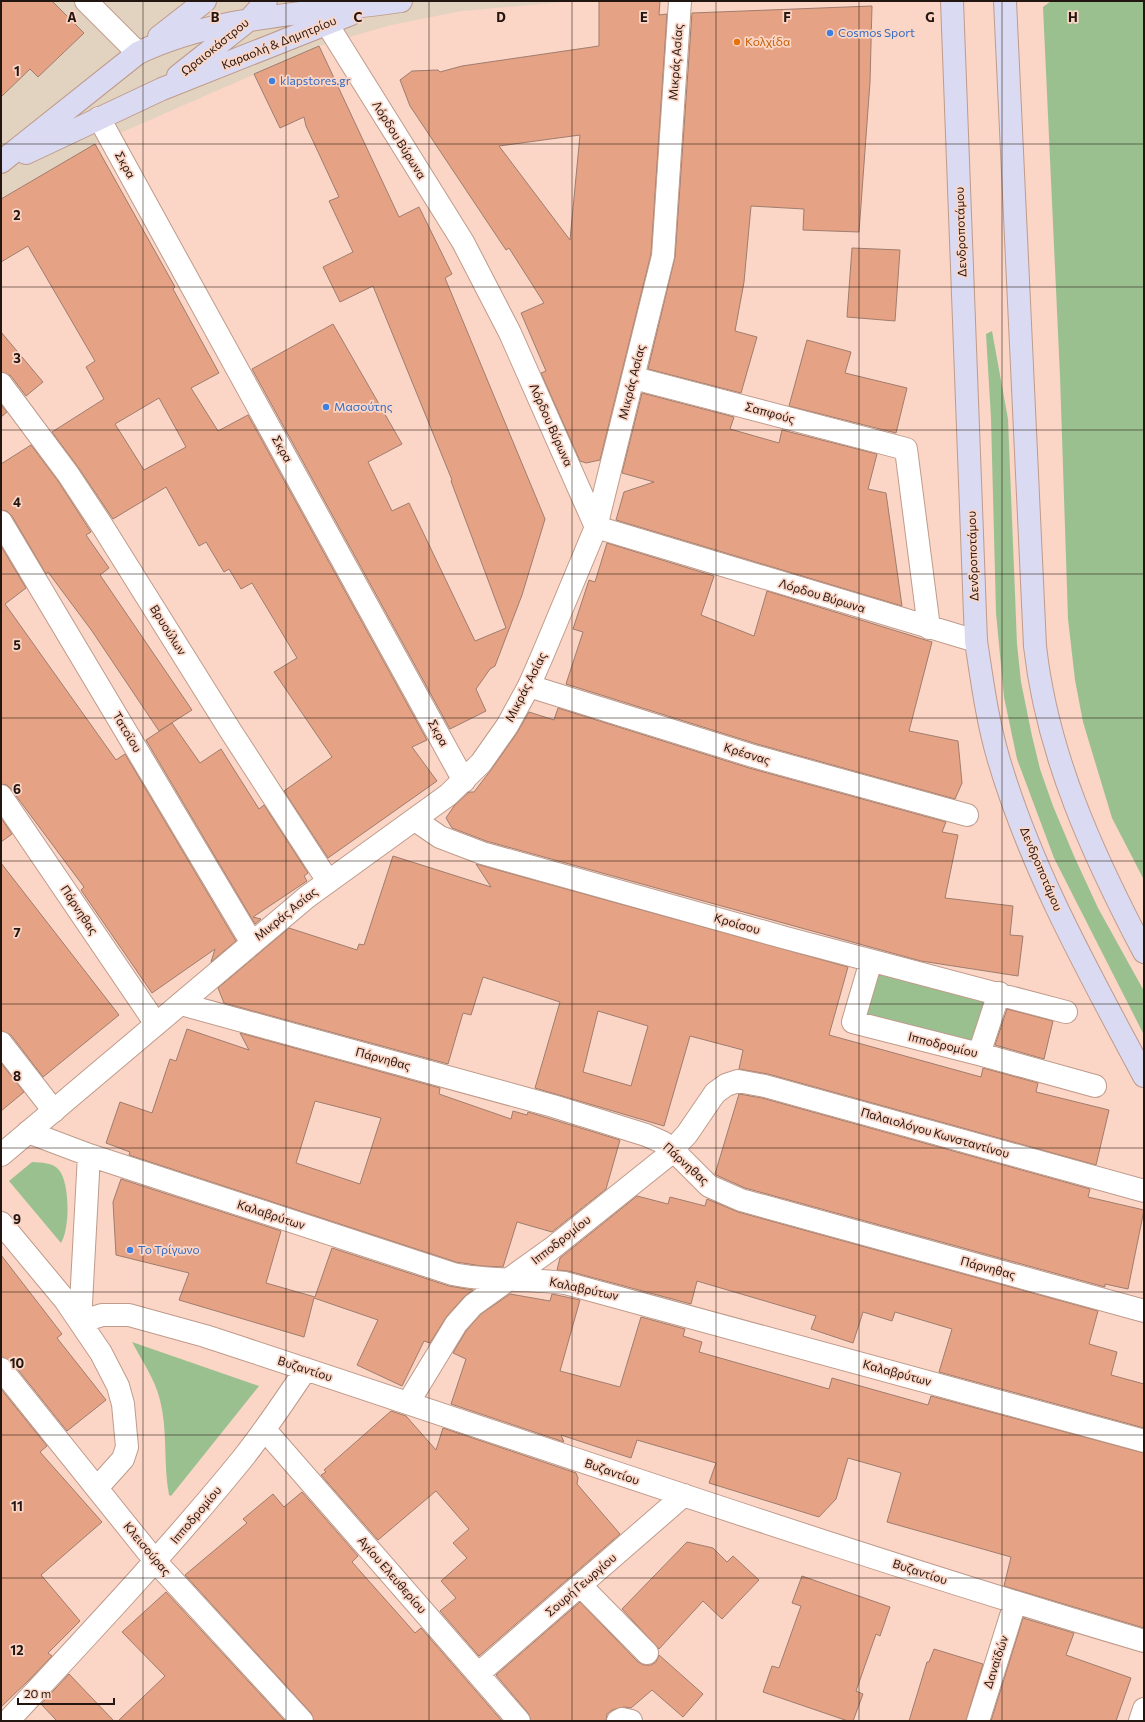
<svg xmlns="http://www.w3.org/2000/svg" width="1145" height="1722" font-family="Commissioner,sans-serif">
  <style>
    .commercial { fill: #e2d2c0 }
    .green { fill: #9bc090 }
    .building { fill: #e6a284; stroke: #9f7d6e; fill-rule: evenodd }
    .lines { fill: none; stroke-linecap: round; stroke-linejoin: round }
    .minor-casing { stroke: #bf9b8b; stroke-width: 24 }
    .tertiary-casing { stroke: #bf9b8b; stroke-width: 24 }
    .secondary-casing { stroke: #bf9b8b; stroke-width: 24 }
    .minor { stroke: #fff; stroke-width: 22 }
    .tertiary { stroke: #fff; stroke-width: 22 }
    .secondary { stroke: #dadaf3; stroke-width: 22 }
    .grid { fill: none; stroke: #231610; stroke-width: 1; stroke-opacity: 0.55 }
    .shop-dot { fill: #3f7fe0; stroke: #fbd5c5; stroke-width: 1.5 }
    .food-dot { fill: #e8710a; stroke: #fbd5c5; stroke-width: 1.5 }
    .labels { text-anchor: middle; stroke-width: 3.5; stroke-linejoin: round; paint-order: stroke }
    .shop-label { font-size: 12px; fill: #366cbe; stroke: #fbd5c5; text-anchor: start }
    .food-label { font-size: 12px; fill: #c56008; stroke: #fbd5c5; text-anchor: start }
    .street-label { font-size: 12px; fill: #231610; stroke: #fbd5c5 }
    .grid-label { font-size: 13px; text-anchor: middle; font-weight: bold; fill: #231610; stroke: #fbd5c5; stroke-width: 3.5; stroke-linejoin: round; paint-order: stroke }
  </style>
  <rect width="100%" height="100%" fill="#fbd5c5"/>
  <path class="commercial" d="M52,1H575L461,11L391,25L319,46L95,144L1,198V97L30,69L38,77L83,34Z"/>
  <path class="green" d="M1051,1H1144V880L1112,818L1083,722L1075,680L1068,619L1060,376L1043,7Z
    M992,331L1008,419L1017,644L1021,682L1032,736L1040,769L1053,806L1074,856L1098,908L1144,991V1035L1054,858L1017,759L1004,697L996,613L991,418L986,334Z
    M871,961L999,993L979,1054L853,1022Z
    M32,1162C41,1163 53,1162 59,1170C70,1183 70,1229 61,1243L9,1181Z
    M132,1342L259,1386L171,1496L169,1495C163,1464 168,1431 160,1400C155,1379 142,1361 132,1342Z"/>
  <path class="building" d="M1,1H52L84,33L38,77L30,69L1,97Z
    M599,1H660L659,15L667,14L651,254L600,460L586,463L580,461L541,373L546,371L521,313L544,303L509,248L506,250L410,106L400,80L412,71L438,70L440,72L462,66L599,46ZM580,135L570,240L499,146Z
    M872,6L870,82L859,232L803,230L804,209L751,206L744,282L735,331L757,337L741,393L648,369L675,257L692,13Z
    M319,46L399,217L419,207L452,274L445,278L545,519L522,595L495,666L490,669L476,689L486,711L450,729L252,369L333,324L402,444L368,462L392,511L409,503L475,641L506,628L451,481L452,480L373,286L340,302L323,267L353,252L329,201L339,197L306,126L304,117L280,128L254,74Z
    M95,144L175,287L173,289L219,373L191,388L218,431L248,415L427,740L412,747L437,781L328,858L284,791L332,757L274,672L297,658L252,583L241,589L229,569L224,572L206,542L199,546L166,487L113,519L78,467L52,432L104,399L86,367L95,361L28,246L1,262V199ZM159,398L186,447L144,470L115,424Z
    M852,248L900,250L895,321L847,317Z
    M1,332L43,382L26,396L11,376L1,372Z
    M807,340L851,352L845,373L907,388L896,433L789,406Z
    M642,393L734,417L730,429L779,443L782,430L877,454L868,489L886,493L902,606L616,520L624,492L654,482L622,473Z
    M1,405L7,412L1,417Z
    M31,445L58,481L91,532L86,535L109,568L100,575L192,710L159,731L92,631L48,572L46,574L12,516L7,511L1,510V464Z
    M607,543L714,576L701,615L754,636L767,591L932,642L909,731L958,741L962,783L955,799L757,744L566,684L583,632L573,629L589,580L595,582Z
    M1,546L26,588L5,604L116,760L125,754L236,941L211,962L215,949L152,993L81,890L84,887L11,789L7,785L1,784Z
    M558,708L749,768L946,822L942,832L958,835L945,898L1013,906L1010,935L1023,936L1018,976L921,961L486,841L452,828L446,818L454,806L469,792H474L491,770L517,733L529,712L554,720Z
    M172,723L200,763L221,749L259,809L264,805L308,873L304,876L307,881L253,917L261,919L255,924L146,740Z
    M1,818L12,834L1,842Z
    M393,856L491,887L476,864L848,967L829,1035L981,1077L983,1068L1038,1083L1036,1092L1109,1110L1096,1165L768,1074L739,1069L743,1050L690,1036L664,1126L535,1088L560,1002L483,977L471,1015L463,1013L448,1064L224,1003L218,988L289,928L357,950L359,944L364,945ZM598,1011L648,1026L631,1086L583,1072Z
    M1,863L119,1015L43,1077L11,1035L1,1031Z
    M1007,1009L1053,1021L1044,1059L995,1045Z
    M187,1029L249,1050L240,1033L440,1088L439,1094L511,1119L513,1111L527,1115L528,1112L620,1140L606,1189L552,1232L517,1222L503,1267L482,1266L456,1262L129,1155L130,1152L106,1143L120,1102L152,1113L170,1059L176,1061ZM315,1101L381,1118L360,1184L296,1163Z
    M1,1063L24,1092L1,1111Z
    M739,1094L762,1098L1090,1189L1088,1197L1144,1210L1128,1289L1105,1284V1287L745,1188L716,1175L715,1174Z
    M121,1179L281,1231L266,1283L315,1297L332,1248L449,1286L473,1290L464,1297L447,1316L430,1343L424,1341L402,1386L357,1365L378,1320L314,1298L304,1337L179,1300L189,1273L116,1255L113,1202Z
    M637,1196L668,1204L670,1197L705,1206L707,1199L738,1212L1098,1311L1089,1344L1117,1352L1111,1375L1144,1384V1428L939,1372L952,1329L895,1312L892,1321L863,1312L853,1343L811,1329L816,1316L697,1281L691,1304L568,1271L557,1270L560,1258Z
    M1,1255L62,1334L57,1338L106,1400L67,1431L11,1361L1,1357Z
    M510,1294L550,1301L552,1294L580,1300L560,1371L620,1387L641,1317L685,1329L683,1336L702,1342L699,1352L829,1389L832,1378L928,1405L931,1396L1144,1453V1628L1004,1586L1011,1557L887,1522L901,1473L848,1458L836,1499L819,1517L709,1483L716,1463L637,1440L631,1458L561,1435L564,1442L451,1404L466,1359L453,1353L466,1331L481,1314Z
    M1,1389L47,1446L40,1452L102,1522L41,1575L80,1621L48,1653L52,1656L29,1680L1,1707Z
    M391,1411L406,1416L436,1450L443,1428L576,1473L578,1478L577,1484L620,1534L479,1656L440,1611L456,1598L441,1581L467,1558L453,1543L469,1529L436,1491L378,1540L321,1475L326,1472L324,1470Z
    M302,1492L358,1556L352,1562L415,1633L421,1628L502,1721H314L311,1713L185,1575L247,1523L243,1519L273,1494L284,1507Z
    M687,1542L713,1548L727,1562L733,1556L759,1580L722,1619L703,1601L659,1649L622,1609Z
    M802,1576L890,1607L880,1636L876,1634L856,1691L863,1694L853,1721H848L763,1692L772,1666L779,1668L801,1606L792,1603Z
    M166,1592L285,1721H118L165,1676L122,1632Z
    M580,1602L638,1662L644,1665H651L656,1662L659,1655L703,1694L683,1717L652,1690L631,1708L624,1707L612,1710L607,1714L606,1721H531L528,1713L496,1675Z
    M1023,1618L1074,1633L1066,1655L1131,1678L1116,1721H991Z
    M934,1649L983,1664L966,1721H909L927,1662H929Z
    M69,1674L114,1721H57L41,1704Z"/>
  <g class="lines">
    <defs>
      <path id="minor" d="M327,24L463,242L510,333L596,527L976,641
        M99,118L464,781
        M634,378L906,449L929,628
        M1,384L68,474L103,527L230,730L328,881
        M1,522L252,943
        M529,686L753,756L967,815
        M1,796L156,1024
        M415,820L440,837L482,853L786,938L1066,1012
        M871,961L853,1022L979,1054L1095,1086
        M181,1004L553,1106L646,1135L662,1142L673,1150L709,1186L741,1200L1144,1311
        M1,1043L54,1111
        M979,1054L999,993
        M28,1132L89,1155L453,1274C490,1282 527,1278 565,1283L1144,1441
        M1,1223L65,1300L101,1353L118,1386L123,1404L127,1447L123,1459L97,1488
        M80,1322L102,1315H129L205,1336C518,1438 828,1548 1144,1641
        M80,1322L89,1155
        M1,1369L156,1562L302,1721
        M408,1403L456,1324L473,1305L551,1249L666,1157L687,1134L715,1093L726,1085L738,1081L765,1086L1144,1191
        M265,1430L519,1721
        M580,1585L647,1653
        M478,1674L684,1495
        M8,1721C88,1635 169,1549 243,1458C266,1429 286,1399 306,1369
        M618,1721L622,1719L631,1721
        M978,1721L1015,1603
        M1140,1721L1144,1709"/>
      <path id="tertiary" d="M86,1L138,53
        M1,1155L307,897L448,795L481,763L507,726L529,686L543,654L596,527L663,256L680,1"/>
      <path id="secondary" d="M952,1L976,641C982,680 987,719 998,757C1031,870 1089,973 1144,1076
        M1005,1L1035,646C1047,755 1093,855 1144,952
        M159,37L205,1
        M178,76L250,19L266,1
        M26,153L162,89L351,14
        M1,162L138,53C220,14 313,14 401,1"/>
    </defs>
    <use href="#minor" class="minor-casing"/>
    <use href="#tertiary" class="tertiary-casing"/>
    <use href="#secondary" class="secondary-casing"/>
    <use href="#minor" class="minor"/>
    <use href="#tertiary" class="tertiary"/>
    <use href="#secondary" class="secondary"/>
  </g>
  <path class="grid" d="M143,1V1721M286,1V1721M429,1V1721M572,1V1721M716,1V1721M859,1V1721M1002,1V1721M1,144H1144M1,287H1144M1,430H1144M1,574H1144M1,718H1144M1,861H1144M1,1004H1144M1,1148H1144M1,1292H1144M1,1435H1144M1,1578H1144"/>
  <g class="shop-dot">
    <circle cx="830" cy="33" r="4"/>
    <circle cx="272" cy="81" r="4"/>
    <circle cx="326" cy="407" r="4"/>
    <circle cx="130" cy="1250" r="4"/>
  </g>
  <circle class="food-dot" cx="737" cy="42" r="4"/>
  <g class="labels">
    <g class="shop-label">
      <text x="838" y="37">Cosmos Sport</text>
      <text x="280" y="85">klapstores.gr</text>
      <text x="334" y="411">Μασούτης</text>
      <text x="138" y="1254">Το Τρίγωνο</text>
    </g>
    <g class="food-label">
      <text x="745" y="46">Κολχίδα</text>
    </g>
    <g class="street-label">
      <text transform="translate(279 43) rotate(-22)" y="4">Καραολή &amp; Δημητρίου</text>
      <text transform="translate(215 47) rotate(-39)" y="4">Ωραιοκάστρου</text>
      <text transform="translate(676 62) rotate(-86)" y="4">Μικράς Ασίας</text>
      <text transform="translate(399 140) rotate(58)" y="4">Λόρδου Βύρωνα</text>
      <text transform="translate(125 165) rotate(61)" y="4">Σκρα</text>
      <text transform="translate(961 232) rotate(-92)" y="4">Δενδροποτάμου</text>
      <text transform="translate(632 382) rotate(-76)" y="4">Μικράς Ασίας</text>
      <text transform="translate(770 413) rotate(15)" y="4">Σαπφούς</text>
      <text transform="translate(551 425) rotate(66)" y="4">Λόρδου Βύρωνα</text>
      <text transform="translate(282 449) rotate(61)" y="4">Σκρα</text>
      <text transform="translate(973 556) rotate(-92)" y="4">Δενδροποτάμου</text>
      <text transform="translate(822 596) rotate(17)" y="4">Λόρδου Βύρωνα</text>
      <text transform="translate(168 630) rotate(58)" y="4">Βρυούλων</text>
      <text transform="translate(526 687) rotate(-63)" y="4">Μικράς Ασίας</text>
      <text transform="translate(127 732) rotate(59)" y="4">Τατοϊου</text>
      <text transform="translate(438 733) rotate(61)" y="4">Σκρα</text>
      <text transform="translate(747 754) rotate(17)" y="4">Κρέσνας</text>
      <text transform="translate(1041 869) rotate(67)" y="4">Δενδροποτάμου</text>
      <text transform="translate(79 910) rotate(56)" y="4">Πάρνηθας</text>
      <text transform="translate(286 914) rotate(-39)" y="4">Μικράς Ασίας</text>
      <text transform="translate(737 924) rotate(16)" y="4">Κροίσου</text>
      <text transform="translate(943 1045) rotate(14)" y="4">Ιπποδρομίου</text>
      <text transform="translate(383 1059) rotate(15)" y="4">Πάρνηθας</text>
      <text transform="translate(935 1133) rotate(16)" y="4">Παλαιολόγου Κωνσταντίνου</text>
      <text transform="translate(686 1164) rotate(42)" y="4">Πάρνηθας</text>
      <text transform="translate(271 1215) rotate(18)" y="4">Καλαβρύτων</text>
      <text transform="translate(561 1240) rotate(-38)" y="4">Ιπποδρομίου</text>
      <text transform="translate(988 1268) rotate(15)" y="4">Πάρνηθας</text>
      <text transform="translate(584 1289) rotate(12)" y="4">Καλαβρύτων</text>
      <text transform="translate(305 1369) rotate(18)" y="4">Βυζαντίου</text>
      <text transform="translate(897 1373) rotate(15)" y="4">Καλαβρύτων</text>
      <text transform="translate(612 1472) rotate(19)" y="4">Βυζαντίου</text>
      <text transform="translate(196 1515) rotate(-50)" y="4">Ιπποδρομίου</text>
      <text transform="translate(147 1549) rotate(50)" y="4">Κλεισούρας</text>
      <text transform="translate(920 1572) rotate(18)" y="4">Βυζαντίου</text>
      <text transform="translate(392 1575) rotate(49)" y="4">Αγίου Ελευθερίου</text>
      <text transform="translate(581 1585) rotate(-41)" y="4">Σουρή Γεωργίου</text>
      <text transform="translate(996 1662) rotate(-72)" y="4">Δαναϊδών</text>
    </g>
  </g>
  <g class="grid-label">
    <text x="72" y="22">A</text>
    <text x="215" y="22">B</text>
    <text x="358" y="22">C</text>
    <text x="501" y="22">D</text>
    <text x="644" y="22">E</text>
    <text x="787" y="22">F</text>
    <text x="930" y="22">G</text>
    <text x="1073" y="22">H</text>
    <text x="17" y="76">1</text>
    <text x="17" y="220">2</text>
    <text x="17" y="363">3</text>
    <text x="17" y="507">4</text>
    <text x="17" y="650">5</text>
    <text x="17" y="794">6</text>
    <text x="17" y="937">7</text>
    <text x="17" y="1081">8</text>
    <text x="17" y="1224">9</text>
    <text x="17" y="1368">10</text>
    <text x="17" y="1511">11</text>
    <text x="17" y="1655">12</text>
  </g>
  <rect width="1145" height="1722" fill="none" stroke="#231610" stroke-width="4"/>
  <path d="M18 1698v6h96v-6" fill="none" stroke="#231610" stroke-width="2"/>
  <text x="24" y="1698" font-size="12" fill="#231610" stroke="#fbd5c5" stroke-width="3" paint-order="stroke">20 m</text>
</svg>
